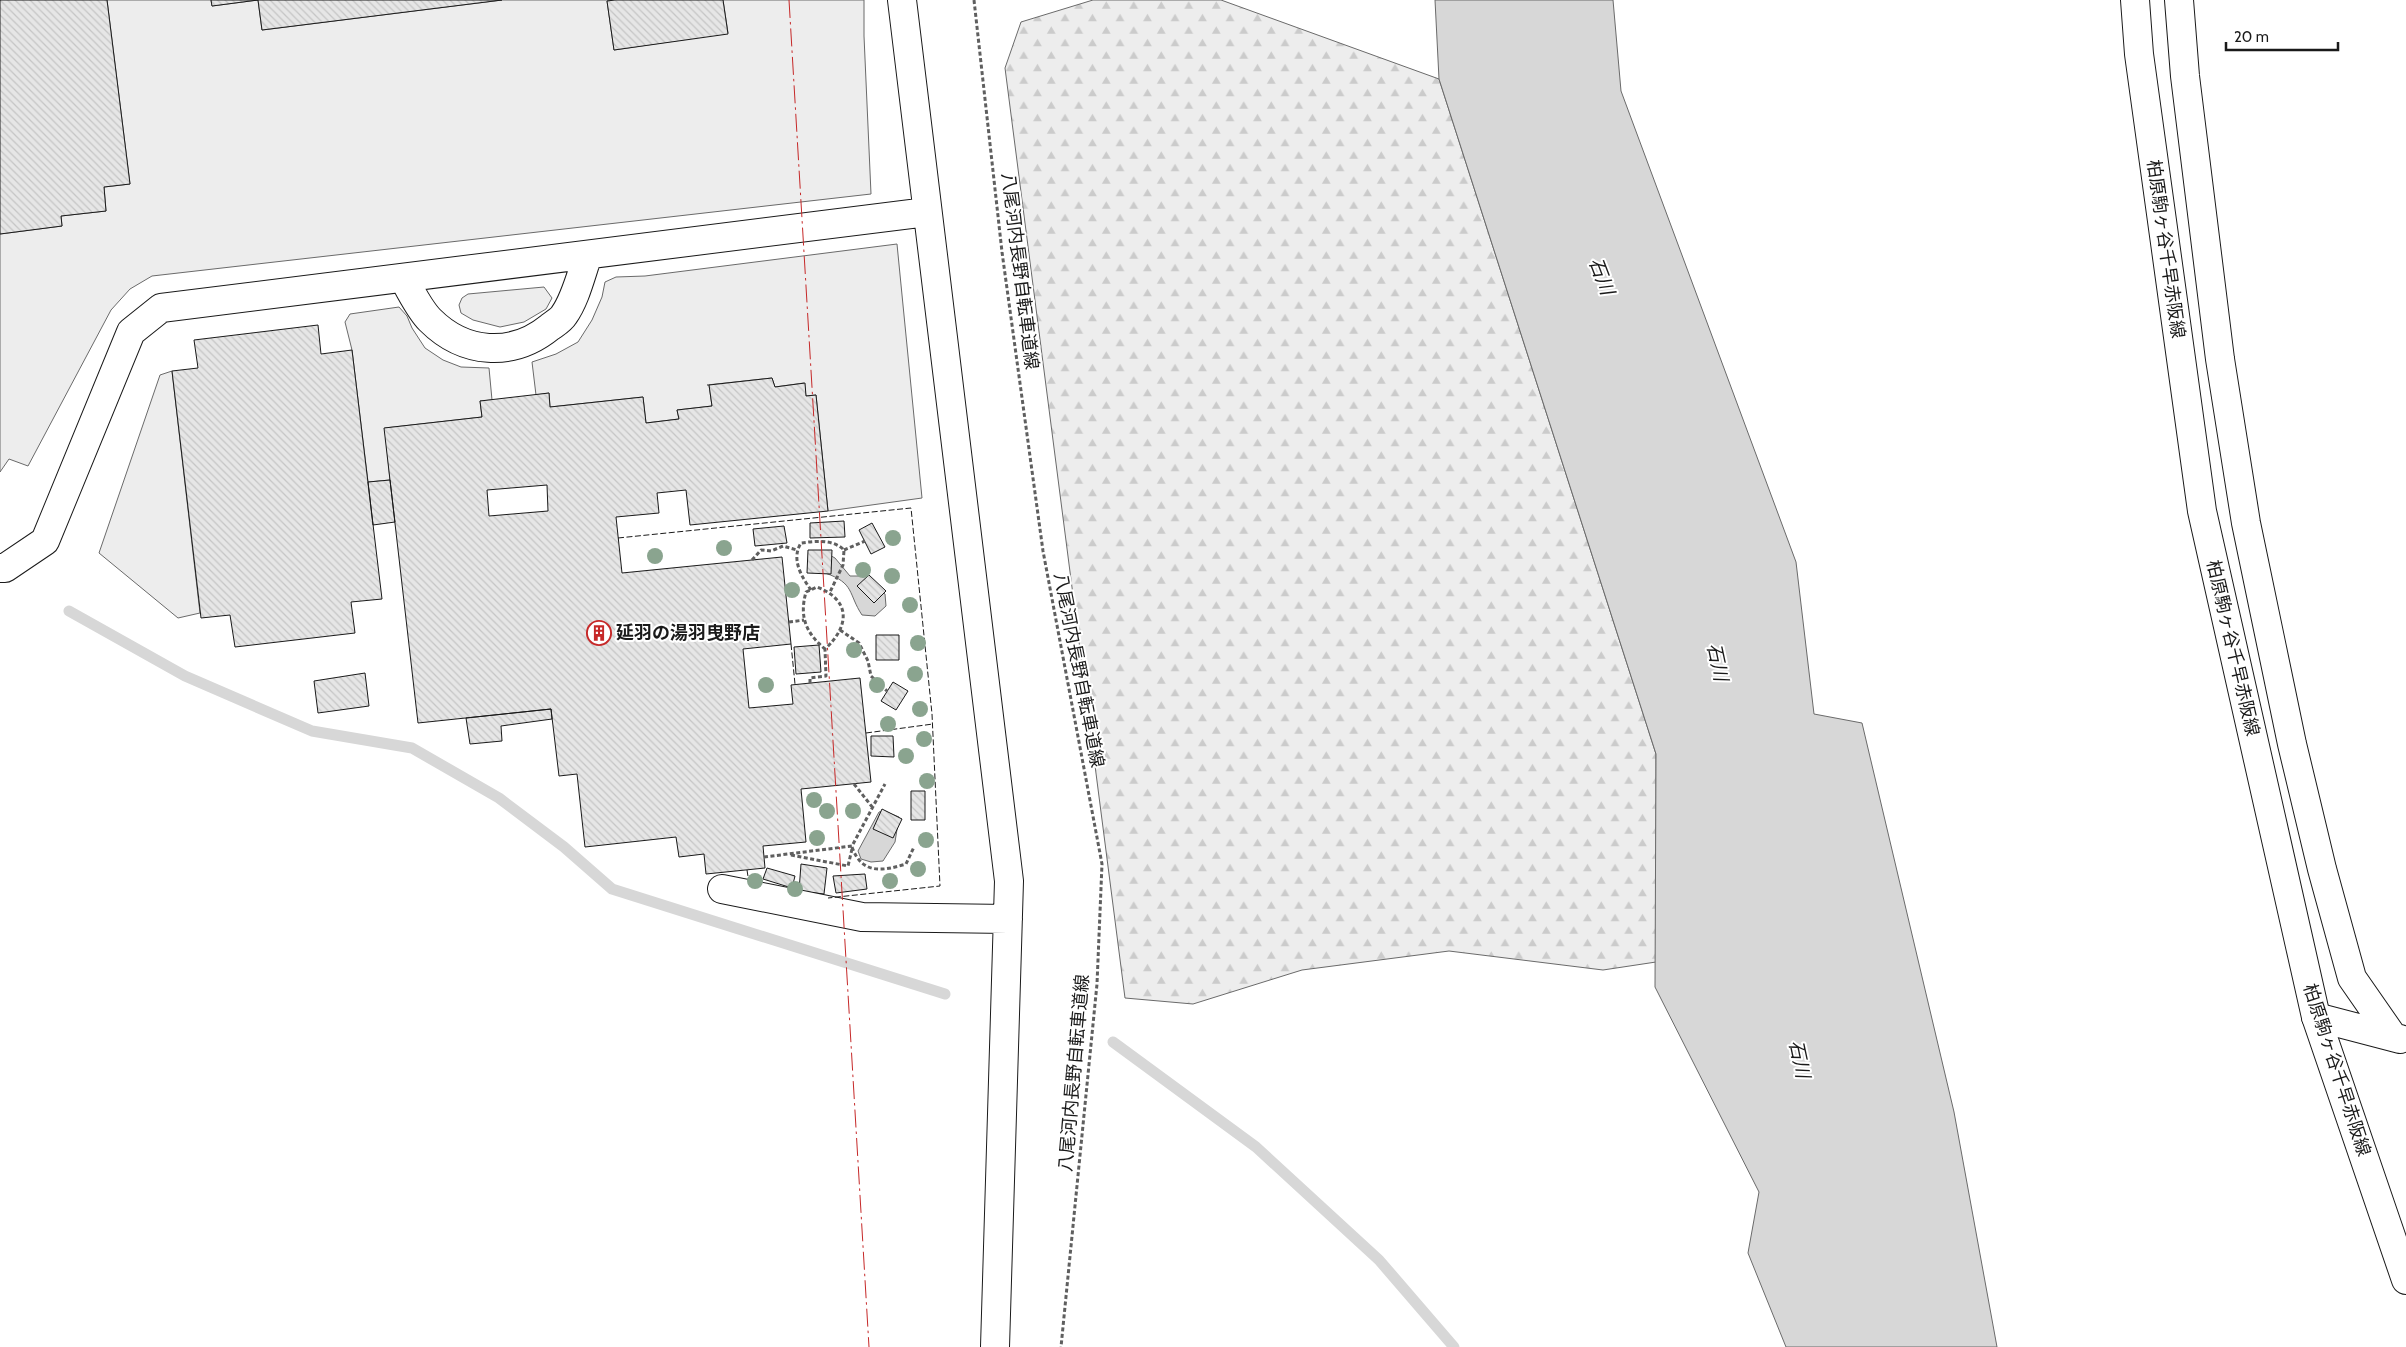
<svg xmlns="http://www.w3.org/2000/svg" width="2406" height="1347" font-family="Cabin,'Noto Sans JP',sans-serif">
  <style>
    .built { fill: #ededed; stroke: #6a6a6a }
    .forest { fill: url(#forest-firs); stroke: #6a6a6a }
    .water { fill: #d7d7d7; stroke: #6a6a6a }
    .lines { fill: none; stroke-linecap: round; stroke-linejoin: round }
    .stream { stroke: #d7d7d7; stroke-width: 11 }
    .building { fill: url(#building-back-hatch); stroke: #1a1a1a; fill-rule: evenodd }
    .minor-casing { stroke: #1a1a1a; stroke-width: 30 }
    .major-casing { stroke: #1a1a1a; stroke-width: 30 }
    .path { stroke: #5f5f5f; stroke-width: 3; stroke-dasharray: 4 2.5; stroke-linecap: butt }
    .minor { stroke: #fff; stroke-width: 28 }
    .major { stroke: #fff; stroke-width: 28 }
    .fence { stroke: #1a1a1a; stroke-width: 1; stroke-dasharray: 6 2.5; stroke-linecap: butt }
    .power { stroke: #c62828; stroke-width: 1; stroke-dasharray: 18 4 2.5 4; stroke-linecap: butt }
    .tree { fill: #8aa48f }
    .labels { text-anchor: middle; stroke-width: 4; stroke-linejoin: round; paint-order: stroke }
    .street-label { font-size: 18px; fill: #1a1a1a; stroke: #fff }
    .poi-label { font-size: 18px; font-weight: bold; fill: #1a1a1a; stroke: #fff; text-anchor: start }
    .water-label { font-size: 19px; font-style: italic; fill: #1a1a1a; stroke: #fff }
  </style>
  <defs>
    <pattern id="forest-firs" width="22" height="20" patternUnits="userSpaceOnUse" patternTransform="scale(1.25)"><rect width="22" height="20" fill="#ededed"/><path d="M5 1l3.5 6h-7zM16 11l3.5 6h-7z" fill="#cbcbcb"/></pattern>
    <pattern id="building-back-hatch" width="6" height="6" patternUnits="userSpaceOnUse" patternTransform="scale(1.25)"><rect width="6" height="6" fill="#e6e6e6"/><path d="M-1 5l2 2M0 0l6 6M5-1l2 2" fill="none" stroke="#c5c5c5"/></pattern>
  </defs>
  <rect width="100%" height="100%" fill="#fff"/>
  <path class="built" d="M107,0H211L212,6L258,0L262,30L502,0H615L607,1L614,50L728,33L723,0H864V36L871,194L152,276L130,289L111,310L28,466L9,459L0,472V234L62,226L61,216L106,211L104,187L130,184Z
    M897,244L922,498L828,511L816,395L806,396L804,383L775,387L772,378L707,385H709L712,406L677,410L679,419L646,423L643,397L550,407L549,393L536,395L532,362L556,354L578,342L592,320L602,297L605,282L616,277L645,276Z
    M544,287L552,298L546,309L524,322L500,327L473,320L461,313L459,305L462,298L468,294Z
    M399,307L407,316L412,328L425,348L443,360L461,367L489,368L492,400L480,401L482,417L385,428L390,480L368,482L352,350L345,322L350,314Z
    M172,371L200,613L178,618L99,553L160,375Z"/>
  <path class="forest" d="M1093,0H1221L1439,79L1656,754V962L1603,970L1449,951L1302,970L1193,1004L1125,998L1005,68L1021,22Z"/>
  <path class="water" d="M1435,0H1613L1621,91L1796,562L1814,714L1862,723L1954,1112L1997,1347H1786L1748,1253L1759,1192L1655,987L1656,754L1439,79Z
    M824,552L835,558L850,576H865L885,594L886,606L875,616L862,615C848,594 855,583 825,573Z
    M884,811L899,817L895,842L883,861L871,862L861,859L858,851L879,812Z"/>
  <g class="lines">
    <path class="stream" d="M69,611L185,676L312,731L412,748L499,798L564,847L612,889L945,994
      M1113,1042L1256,1147L1379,1260L1454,1347"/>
  </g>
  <path class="building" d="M0,0H107L130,184L104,187L106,211L61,216L62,226L0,234Z
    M211,0H258L212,6Z
    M258,0H502L262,30Z
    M615,0H723L728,34L614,50L607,1Z
    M318,325L321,354L352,350L382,599L351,602L355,633L235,647L230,615L201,618L172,371L198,368L194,340Z
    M772,378L775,387L805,383L806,396L816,395L828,511L690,525L686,490L657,493L659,513L616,517L622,573L782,557L791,644L743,649L749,708L793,704L791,685L860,678L871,782L801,789L806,842L763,846L765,868L706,874L704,854L679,857L676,837L585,847L577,774L559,776L551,709L418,723L384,428L482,417L480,401L549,393L550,407L643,397L646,423L679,419L677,410L712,406L709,385ZM547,485L548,511L489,516L487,490Z
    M390,480L395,522L373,525L368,482Z
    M844,521L845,537L810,538V523Z
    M872,523L885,547L871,554L859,530Z
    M784,526L787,543L755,546L753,529Z
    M808,550H832L831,574L807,573Z
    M869,575L886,591L874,603L857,586Z
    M876,635H899V660H876Z
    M819,645L821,672L796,674L794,647Z
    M365,673L369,706L318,713L314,681Z
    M893,682L908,691L896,710L881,701Z
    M551,709L552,719L501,726L502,741L470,744L466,718Z
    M871,736H893L894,757L871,756Z
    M911,791H925V820H911Z
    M882,809L902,819L893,838L873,829Z
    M801,864L827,868L824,894L799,891Z
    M767,868L795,876L792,888L763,879Z
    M865,874L867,889L836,893L833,876Z"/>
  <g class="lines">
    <defs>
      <path id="minor" d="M902,0L1009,881L995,1347
        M2179,0L2185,76L2220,359L2246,523L2292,744L2322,869L2352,978L2393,1037
        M403,278C411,291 419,309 430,320C464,354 512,358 550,327C554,324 561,320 564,315C576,298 581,274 588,255
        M0,568H5L45,541L131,332L161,308L927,212
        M722,889L862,917L1008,919
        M2316,1017L2400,1039"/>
      <path id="major" d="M2135,0L2139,54L2202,511L2316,1017L2406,1280"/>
    </defs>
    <use href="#minor" class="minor-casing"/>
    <use href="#major" class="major-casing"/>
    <path class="path" d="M974,0L1002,252L1043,551L1102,864L1097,984L1061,1347
      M844,550L865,541
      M752,560L761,550L771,551L783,546L797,550
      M811,590C801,576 791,559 801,543C816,541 833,539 844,550L843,565L830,592
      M789,622L804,620
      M840,630L859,643L868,661L871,676L887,691
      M810,683V678L826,676L825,649C850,626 851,600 817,587L806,592C799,617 806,633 825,649
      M854,784L873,808
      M852,847C862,875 883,871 906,864L914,847
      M791,855L848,866L852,849
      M764,857L852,846L885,784"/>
    <use href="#minor" class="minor"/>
    <use href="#major" class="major"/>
    <path class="fence" d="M618,538L911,508L932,714L940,886L828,898
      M791,644L795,684
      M866,733L933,724
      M747,870L749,883"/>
    <path class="power" d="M789,0L869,1347"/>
  </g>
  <g class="tree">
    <circle cx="893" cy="538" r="8"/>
    <circle cx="724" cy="548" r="8"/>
    <circle cx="655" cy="556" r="8"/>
    <circle cx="863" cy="570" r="8"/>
    <circle cx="892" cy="576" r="8"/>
    <circle cx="792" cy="590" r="8"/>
    <circle cx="910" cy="605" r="8"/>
    <circle cx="918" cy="643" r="8"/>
    <circle cx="854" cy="650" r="8"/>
    <circle cx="915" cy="674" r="8"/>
    <circle cx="766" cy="685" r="8"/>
    <circle cx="877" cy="685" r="8"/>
    <circle cx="920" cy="709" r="8"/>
    <circle cx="888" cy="724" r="8"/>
    <circle cx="924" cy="739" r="8"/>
    <circle cx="906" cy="756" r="8"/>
    <circle cx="927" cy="781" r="8"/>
    <circle cx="814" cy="800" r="8"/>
    <circle cx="827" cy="811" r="8"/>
    <circle cx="853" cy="811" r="8"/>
    <circle cx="817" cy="838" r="8"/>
    <circle cx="926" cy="840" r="8"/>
    <circle cx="918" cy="869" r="8"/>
    <circle cx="755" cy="881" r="8"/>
    <circle cx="890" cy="881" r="8"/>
    <circle cx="795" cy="889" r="8"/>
  </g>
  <defs>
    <symbol id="building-ring" viewBox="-11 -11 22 22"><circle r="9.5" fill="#fff" stroke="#c62828" stroke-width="1.5"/><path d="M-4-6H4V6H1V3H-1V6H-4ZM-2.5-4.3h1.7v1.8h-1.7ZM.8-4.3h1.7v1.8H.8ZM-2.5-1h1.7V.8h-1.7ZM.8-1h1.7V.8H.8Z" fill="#c62828"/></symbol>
  </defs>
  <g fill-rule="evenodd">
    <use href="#building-ring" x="585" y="619" width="28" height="28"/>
  </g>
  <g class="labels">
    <g class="street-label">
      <text transform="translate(2166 249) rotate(82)" y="6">柏原駒ヶ谷千早赤阪線</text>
      <text transform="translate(1020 271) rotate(83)" y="6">八尾河内長野自転車道線</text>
      <text transform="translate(2233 648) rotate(77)" y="6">柏原駒ヶ谷千早赤阪線</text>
      <text transform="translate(1079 670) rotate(79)" y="6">八尾河内長野自転車道線</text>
      <text transform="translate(2337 1070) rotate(72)" y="6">柏原駒ヶ谷千早赤阪線</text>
      <text transform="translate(1074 1073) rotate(-85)" y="6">八尾河内長野自転車道線</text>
    </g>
    <g class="poi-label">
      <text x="616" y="639">延羽の湯羽曳野店</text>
    </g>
    <g class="water-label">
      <text transform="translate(1602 276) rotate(69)" y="7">石川</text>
      <text transform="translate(1718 662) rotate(78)" y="7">石川</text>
      <text transform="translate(1800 1059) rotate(78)" y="7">石川</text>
    </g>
  </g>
  <path d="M2226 42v8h112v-8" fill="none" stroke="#1a1a1a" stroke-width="2.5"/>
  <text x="2234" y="42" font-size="15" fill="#1a1a1a" stroke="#ffffff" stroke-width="4" paint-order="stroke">20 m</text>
</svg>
